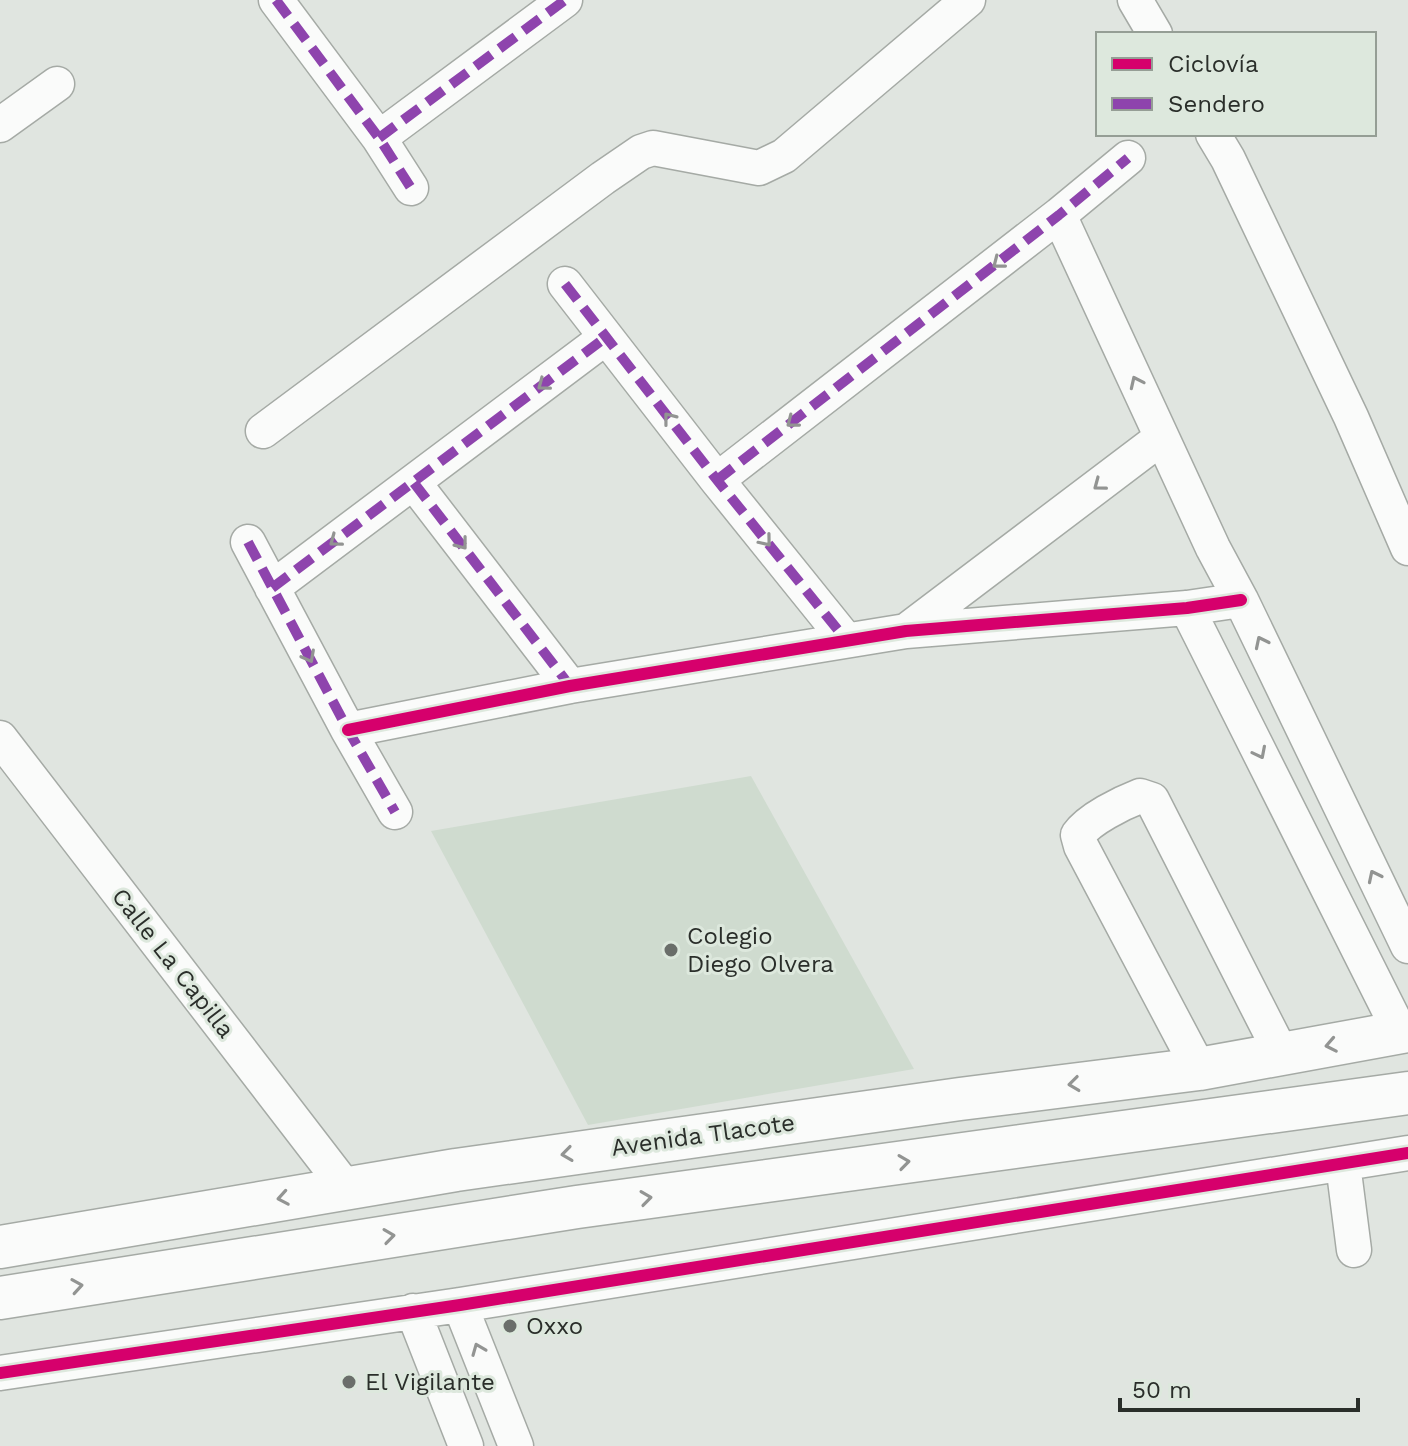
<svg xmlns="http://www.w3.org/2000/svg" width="1408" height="1446" font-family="'Work Sans',sans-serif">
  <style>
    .built { fill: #cfdbcf }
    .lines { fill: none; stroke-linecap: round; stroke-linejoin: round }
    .minor-casing { stroke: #a5aaa5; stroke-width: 37 }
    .major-casing { stroke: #a5aaa5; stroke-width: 45 }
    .minor { stroke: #fafbfa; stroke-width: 34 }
    .major { stroke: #fafbfa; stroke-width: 42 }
    .quiet { stroke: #8e44ad; stroke-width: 10; stroke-dasharray: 20 10; stroke-linecap: butt }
    .cycleway-casing { stroke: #dde8dd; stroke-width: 17 }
    .cycleway { stroke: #d6006c; stroke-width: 12 }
    .oneway { stroke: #929492 }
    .poi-dot { fill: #6a6e6a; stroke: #dde8dd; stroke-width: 3 }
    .labels { text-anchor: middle; stroke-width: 6; stroke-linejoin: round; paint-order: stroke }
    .poi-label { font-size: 24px; fill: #2a2e2a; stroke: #dde8dd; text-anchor: start }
    .street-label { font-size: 24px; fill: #2a2e2a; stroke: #dde8dd }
  </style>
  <rect width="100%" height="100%" fill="#e0e5e0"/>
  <path class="built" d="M751,776L914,1069L588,1125L431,831Z"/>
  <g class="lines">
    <defs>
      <path id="minor" d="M276,0L379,138L411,188
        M1135,0L1155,34
        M0,125L57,84
        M1213,134L1228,159L1351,417L1408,548
        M379,138L565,0
        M1059,215L1213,548L1241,600L1408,946
        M565,284L717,480L846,640
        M263,431L603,178L641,152L653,148L759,168L784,156L968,0
        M717,480L1059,215L1128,158
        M414,483L570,686
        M248,542L348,730L395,812
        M272,588L605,338
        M1187,608L1400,1032
        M906,631L1161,438
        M348,730L570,686L906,631L1187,608L1241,600
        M0,738L346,1188
        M1199,1069L1081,846L1078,835C1089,819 1122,803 1140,796L1152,800L1282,1055
        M1343,1164L1354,1250
        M460,1305L516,1446
        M413,1311L466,1446
        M0,1373L460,1305L1408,1153"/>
      <path id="major" d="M0,1247L456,1170L960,1099L1199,1069L1408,1031
        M0,1298L577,1207L1408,1093"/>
    </defs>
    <use href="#minor" class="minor-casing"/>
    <use href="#major" class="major-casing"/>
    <use href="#minor" class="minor"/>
    <use href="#major" class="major"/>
    <path class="quiet" d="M276,0L379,138L411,188
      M379,138L565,0
      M565,284L717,480L846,640
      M717,480L1059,215L1128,158
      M414,483L570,686
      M248,542L348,730L395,812
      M272,588L605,338"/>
    <defs>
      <path id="cycleway" d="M348,730L570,686L906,631L1187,608L1241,600
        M0,1373L460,1305L1408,1153"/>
    </defs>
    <use href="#cycleway" class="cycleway-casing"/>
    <use href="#cycleway" class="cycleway"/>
  </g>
  <defs><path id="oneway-chevron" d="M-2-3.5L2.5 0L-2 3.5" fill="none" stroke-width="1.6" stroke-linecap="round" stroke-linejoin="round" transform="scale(2)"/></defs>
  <g class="oneway">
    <use href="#oneway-chevron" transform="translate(998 263) rotate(142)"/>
    <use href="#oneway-chevron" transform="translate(1136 382) rotate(-115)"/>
    <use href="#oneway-chevron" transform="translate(543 385) rotate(143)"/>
    <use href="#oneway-chevron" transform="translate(669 418) rotate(-128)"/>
    <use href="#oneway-chevron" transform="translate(792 422) rotate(142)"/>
    <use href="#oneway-chevron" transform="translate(1099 485) rotate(143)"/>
    <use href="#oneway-chevron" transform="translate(335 541) rotate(143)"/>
    <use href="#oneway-chevron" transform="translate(766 541) rotate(51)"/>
    <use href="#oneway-chevron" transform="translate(462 544) rotate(52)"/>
    <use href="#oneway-chevron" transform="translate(1261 642) rotate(-116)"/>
    <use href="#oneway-chevron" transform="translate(309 657) rotate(62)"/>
    <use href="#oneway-chevron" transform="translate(1260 753) rotate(63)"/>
    <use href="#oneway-chevron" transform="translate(1374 876) rotate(-116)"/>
    <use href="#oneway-chevron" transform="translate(1331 1045) rotate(169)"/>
    <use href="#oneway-chevron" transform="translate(1074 1084) rotate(173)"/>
    <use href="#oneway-chevron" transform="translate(567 1154) rotate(172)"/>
    <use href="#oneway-chevron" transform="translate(904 1162) rotate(-8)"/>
    <use href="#oneway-chevron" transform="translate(283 1198) rotate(170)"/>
    <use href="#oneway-chevron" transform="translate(646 1198) rotate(-8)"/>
    <use href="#oneway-chevron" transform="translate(389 1236) rotate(-8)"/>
    <use href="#oneway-chevron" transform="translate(77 1286) rotate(-9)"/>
    <use href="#oneway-chevron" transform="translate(478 1349) rotate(-112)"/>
  </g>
  <g class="poi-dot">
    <circle cx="671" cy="950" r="8"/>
    <circle cx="510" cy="1326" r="8"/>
    <circle cx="349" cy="1382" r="8"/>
  </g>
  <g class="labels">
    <g class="poi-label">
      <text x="687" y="944">Colegio<tspan x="687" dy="28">Diego Olvera</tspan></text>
      <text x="526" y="1334">Oxxo</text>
      <text x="365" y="1390">El Vigilante</text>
    </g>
    <g class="street-label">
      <text transform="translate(173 963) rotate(52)" y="8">Calle La Capilla</text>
      <text transform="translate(703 1135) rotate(-8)" y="8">Avenida Tlacote</text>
    </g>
  </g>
  <rect x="1096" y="32" width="280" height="104" fill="#dde8dd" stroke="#959e95" stroke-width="2"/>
  <rect x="1112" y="58" width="40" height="12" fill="#d6006c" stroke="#959e95" stroke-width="2"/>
  <text x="1168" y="72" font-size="24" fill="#2a2e2a">Ciclovía</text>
  <rect x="1112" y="98" width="40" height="12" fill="#8e44ad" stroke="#959e95" stroke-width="2"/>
  <text x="1168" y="112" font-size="24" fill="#2a2e2a">Sendero</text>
  <path d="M1120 1398v12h238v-12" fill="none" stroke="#2a2e2a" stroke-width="4"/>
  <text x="1132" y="1398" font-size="24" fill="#2a2e2a" stroke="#dde8dd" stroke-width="6" paint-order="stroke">50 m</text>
</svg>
